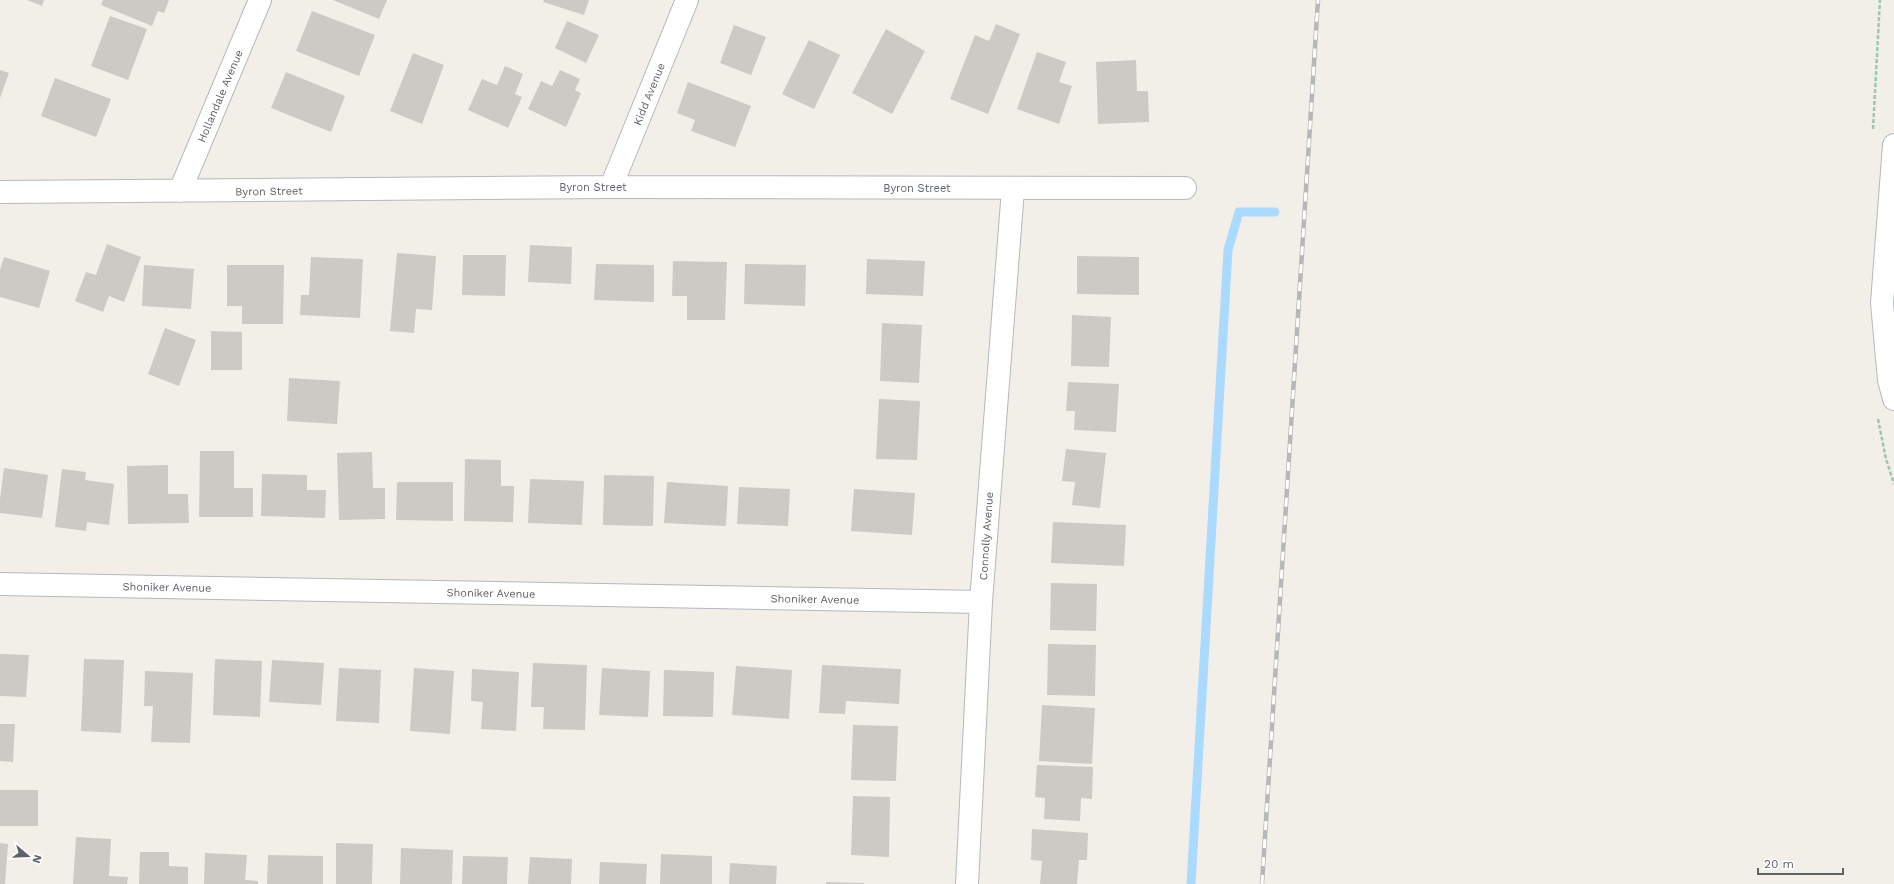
<svg xmlns="http://www.w3.org/2000/svg" width="1894" height="884" font-family="'Work Sans',sans-serif">
  <style>
    .lines { fill: none; stroke-linecap: round; stroke-linejoin: round }
    .stream { stroke: #aadaff; stroke-width: 9 }
    .building { fill: #cccac5 }
    .minor-casing { stroke: #b5b8bc; stroke-width: 24 }
    .path { stroke: #9cc7a9; stroke-width: 2.5; stroke-dasharray: 4 2; stroke-linecap: butt }
    .minor { stroke: #fff; stroke-width: 22 }
    .rail-casing { stroke: #b6b7b8; stroke-width: 4.5 }
    .rail { stroke: #fff; stroke-width: 3; stroke-dasharray: 9; stroke-linecap: butt }
    .labels { text-anchor: middle; stroke-width: 3; stroke-linejoin: round; paint-order: stroke }
    .street-label { font-size: 11px; fill: #5f6368; stroke: #fff }
  </style>
  <rect width="100%" height="100%" fill="#f1efe8"/>
  <g class="lines">
    <path class="stream" d="M1191,884L1228,250L1239,212H1275"/>
  </g>
  <path class="building" d="M27,0H44L42,6Z
    M103,0H169L164,13L158,11L152,26L101,5Z
    M333,0H387L379,19Z
    M544,0H589L584,15L543,2Z
    M312,11L375,35L359,76L296,51Z
    M110,16L147,29L128,80L91,66Z
    M567,21L599,35L586,63L555,48Z
    M996,24L1020,34L988,114L950,99L975,35L989,41Z
    M734,25L766,37L751,75L720,63Z
    M886,29L925,51L892,114L852,93Z
    M809,40L840,55L814,109L782,94Z
    M1037,52L1066,62L1059,82L1072,86L1059,124L1017,109Z
    M413,53L444,65L422,124L390,111Z
    M1136,60L1137,91H1148L1149,122L1098,124L1096,62Z
    M505,66L523,74L515,94L522,97L508,128L468,110L482,79L497,85Z
    M0,70L9,73L0,98Z
    M560,70L580,79L575,90L581,93L566,127L528,109L541,81L552,86Z
    M286,72L345,96L331,132L271,108Z
    M55,78L111,99L96,137L41,116Z
    M688,82L751,106L735,147L691,131L695,120L677,113Z
    M107,244L141,257L124,302L109,296L103,312L75,301L86,272L96,275Z
    M530,245L572,247L571,284L528,282Z
    M397,253L436,256L432,310L416,309L414,333L390,331Z
    M463,255H506L505,296L462,295Z
    M1077,256L1139,257V295L1077,294Z
    M4,257L50,271L39,308L0,297V270Z
    M311,257L363,259L360,318L300,315L301,295H309Z
    M867,259L925,261L923,296L866,294Z
    M673,261L727,262L725,320H687V296H672Z
    M596,264L654,265V302L594,300Z
    M745,264L806,265L805,306L744,304Z
    M144,265L194,269L191,309L142,306Z
    M227,265H284L283,324H242V306H227Z
    M1072,315L1111,317L1109,367L1071,366Z
    M882,323L922,325L919,383L880,381Z
    M165,328L196,340L179,386L148,374Z
    M211,331L242,332V370H211Z
    M289,378L340,381L337,424L287,421Z
    M1068,382L1119,384L1116,432L1074,430L1075,411H1066Z
    M879,399L920,401L917,460L876,459Z
    M1066,449L1106,453L1100,508L1072,505L1075,482L1062,481Z
    M200,451H234V488H253V517H199Z
    M372,452L373,488H385V519L339,520L337,453Z
    M465,459L501,460V486H514L513,522L464,521Z
    M168,465V494H188L189,523L128,524L127,466Z
    M4,468L48,475L42,518L0,513V499Z
    M62,469L86,472L85,480L114,484L109,525L87,522L86,531L55,527Z
    M262,474L307,475V490H326L325,518L261,516Z
    M604,475L654,476L653,526L603,525Z
    M530,479L584,481L582,525L528,523Z
    M397,482H453V521L396,520Z
    M667,482L728,486L726,526L664,523Z
    M739,487L790,489L788,526L737,524Z
    M854,489L915,493L912,535L851,531Z
    M1053,522L1126,525L1124,566L1051,563Z
    M1051,583L1097,584L1096,631L1050,630Z
    M1048,644L1096,645L1095,696L1047,695Z
    M0,654L29,655L26,697L0,696Z
    M84,659L124,660L121,733L81,731Z
    M215,659L262,661L260,717L213,715Z
    M272,660L324,663L321,705L269,702Z
    M533,663L587,665L585,730L543,729L544,707H531Z
    M822,665L901,669L899,704L846,701L845,714L819,713Z
    M736,666L792,670L789,719L732,715Z
    M339,668L381,670L379,723L336,721Z
    M414,668L454,671L450,734L410,731Z
    M602,668L650,671L648,717L599,715Z
    M472,669L519,672L516,731L481,729L483,702L471,701Z
    M664,670L714,672L713,717L663,716Z
    M145,671L193,673L190,743L151,742L153,706H144Z
    M1042,705L1095,708L1092,764L1039,761Z
    M0,724H15L13,762L0,761Z
    M853,725L898,726L896,781L851,780Z
    M1037,765L1093,767L1092,799L1081,798L1080,821L1044,819L1045,798L1035,797Z
    M0,790H38V826H0Z
    M853,796L890,797L889,857L851,855Z
    M1032,829L1088,833L1087,860H1079L1077,884H1040L1042,861L1031,860Z
    M76,837L111,839L109,876L128,877L127,884H73Z
    M0,843L8,844L5,884H0Z
    M336,843L373,844L372,884H336Z
    M401,848L453,850L452,884H400Z
    M140,852H169V866L188,867V884H139Z
    M205,853L247,855L245,880L258,881V884H204Z
    M661,854L712,856V884H660Z
    M268,855L323,856V884H267Z
    M463,856L508,857L507,884H462Z
    M530,857L572,859L571,884H528Z
    M600,862L647,864L646,884H599Z
    M730,863L777,866L776,884H729Z
    M826,882L864,883V884H826Z"/>
  <g class="lines">
    <defs>
      <path id="minor" d="M1894,145L1882,303L1889,380L1894,399
        M611,187L687,0
        M180,191L260,0
        M0,192L611,187L1185,188
        M0,584L981,602
        M967,884L981,602L1013,189"/>
    </defs>
    <use href="#minor" class="minor-casing"/>
    <path class="path" d="M1873,129L1880,0
      M1878,419L1886,459L1894,484"/>
    <use href="#minor" class="minor"/>
    <defs>
      <path id="rail" d="M1262,884L1318,0"/>
    </defs>
    <use href="#rail" class="rail-casing"/>
    <use href="#rail" class="rail"/>
  </g>
  <g class="labels">
    <g class="street-label">
      <text transform="translate(649 94) rotate(-68)" y="4">Kidd Avenue</text>
      <text transform="translate(220 96) rotate(-67)" y="4">Hollandale Avenue</text>
      <text x="593" y="191">Byron Street</text>
      <text x="917" y="192">Byron Street</text>
      <text transform="translate(269 191) rotate(-1)" y="4">Byron Street</text>
      <text transform="translate(986 536) rotate(-86)" y="4">Connolly Avenue</text>
      <text transform="translate(167 587) rotate(1)" y="4">Shoniker Avenue</text>
      <text transform="translate(491 593) rotate(1)" y="4">Shoniker Avenue</text>
      <text transform="translate(815 599) rotate(1)" y="4">Shoniker Avenue</text>
    </g>
  </g>
  <g transform="translate(28 856) rotate(109)" stroke="#ffffff" stroke-width="3" paint-order="stroke">
  <path d="M0-3L7 15L0 10L-7 15Z" fill="#5f6368"/>
  <text y="-6" font-size="11" font-weight="bold" text-anchor="middle" fill="#5f6368">N</text>
  </g>
  <path d="M1758 868v6h85v-6" fill="none" stroke="#5f6368" stroke-width="2"/>
  <text x="1764" y="868" font-size="12" fill="#5f6368" stroke="#ffffff" stroke-width="3" paint-order="stroke">20 m</text>
</svg>
